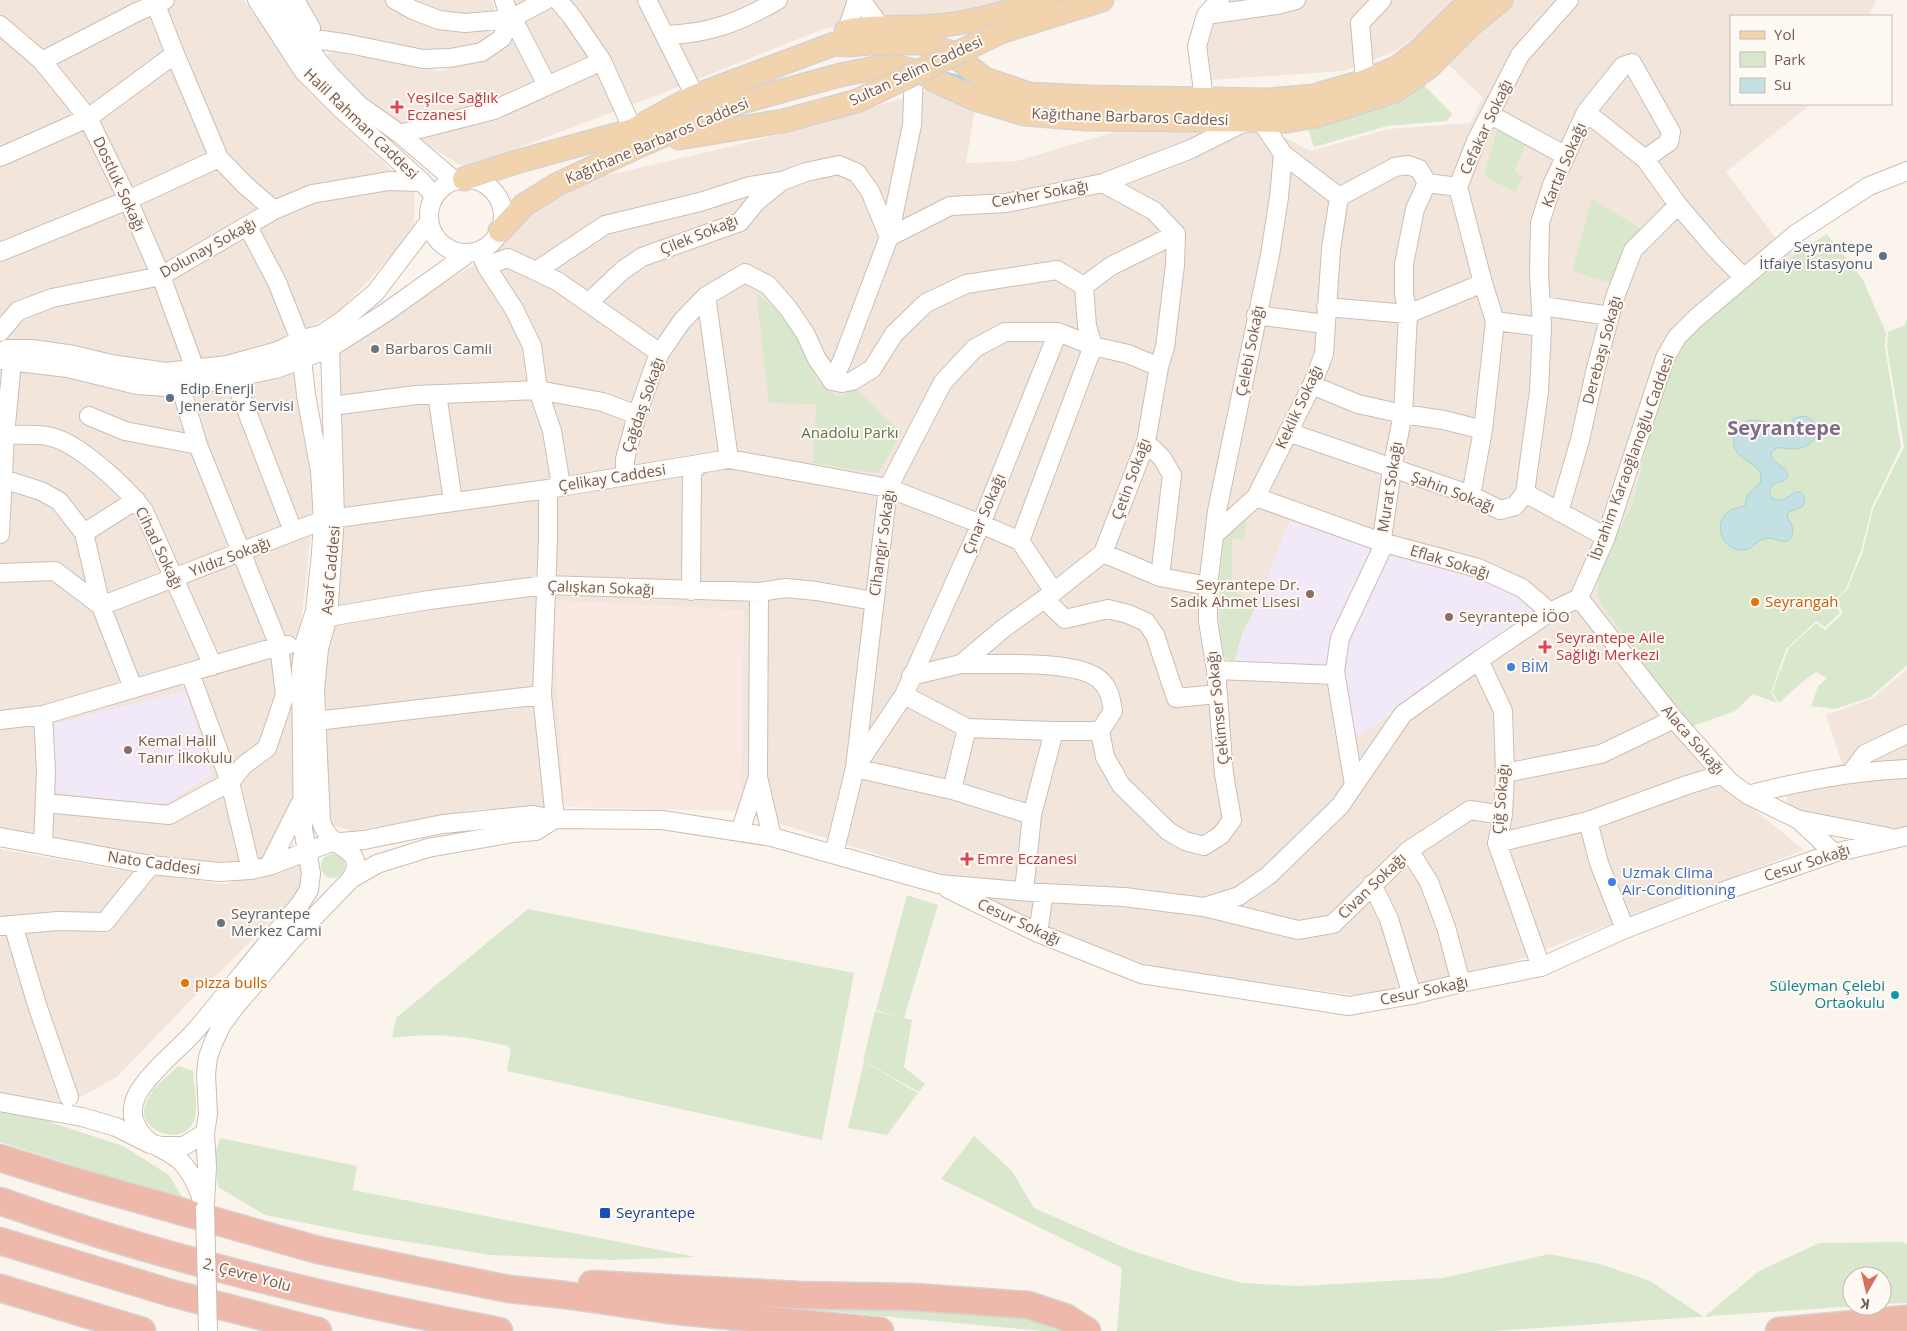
<svg xmlns="http://www.w3.org/2000/svg" width="1907" height="1331" font-family="'Open Sans',sans-serif">
  <style>
    .residential { fill: #f2e6dc }
    .commercial { fill: #fae8e2 }
    .education { fill: #f1e9f8 }
    .green { fill: #d9e8cc }
    .water { fill: #c3e1e3; stroke: #aad0d4 }
    .lines { fill: none; stroke-linecap: round; stroke-linejoin: round }
    .stream { stroke: #aad0d4; stroke-width: 4 }
    .minor-casing { stroke: #cdbdb3; stroke-width: 20 }
    .major-casing { stroke: #d8d1cf; stroke-width: 25 }
    .highway-casing { stroke: #d8d1cf; stroke-width: 29 }
    .minor { stroke: #fff; stroke-width: 18 }
    .major { stroke: #f1d3ae; stroke-width: 22 }
    .highway { stroke: #eeb8ab; stroke-width: 26 }
    .minor-bridge-casing { stroke: #cdbdb3; stroke-width: 20; stroke-linecap: butt }
    .major-bridge-casing { stroke: #d8d1cf; stroke-width: 25; stroke-linecap: butt }
    .minor-bridge { stroke: #fff; stroke-width: 18 }
    .major-bridge { stroke: #f1d3ae; stroke-width: 22 }
    .health-dot { fill: #e0444e; stroke: #fef9f3; stroke-width: 2 }
    .service-dot { fill: #5c6f8a; stroke: #fef9f3; stroke-width: 2 }
    .worship-dot { fill: #6b7280; stroke: #fef9f3; stroke-width: 2 }
    .education-dot { fill: #8d6e63; stroke: #fef9f3; stroke-width: 2 }
    .food-dot { fill: #e8710a; stroke: #fef9f3; stroke-width: 2 }
    .shop-dot { fill: #3f7fe0; stroke: #fef9f3; stroke-width: 2 }
    .culture-dot { fill: #0f9aa8; stroke: #fef9f3; stroke-width: 2 }
    .transit-dot { fill: #1a4fb4; stroke: #fef9f3; stroke-width: 2 }
    .labels { text-anchor: middle; stroke-width: 4; stroke-linejoin: round; paint-order: stroke }
    .street-label { font-size: 15px; fill: #745b52; stroke: #fef9f3 }
    .health-label { font-size: 15px; fill: #be3a42; stroke: #fef9f3; text-anchor: start }
    .service-label { font-size: 15px; fill: #4e5e75; stroke: #fef9f3; text-anchor: end }
    .worship-label { font-size: 15px; fill: #5b616d; stroke: #fef9f3; text-anchor: start }
    .park-label { font-size: 15px; fill: #5c784b; stroke: #fef9f3 }
    .education-label { font-size: 15px; fill: #785e54; stroke: #fef9f3; text-anchor: start }
    .food-label { font-size: 15px; fill: #c56008; stroke: #fef9f3; text-anchor: start }
    .shop-label { font-size: 15px; fill: #366cbe; stroke: #fef9f3; text-anchor: start }
    .culture-label { font-size: 15px; fill: #0d838f; stroke: #fef9f3; text-anchor: end }
    .transit-label { font-size: 15px; fill: #164399; stroke: #fef9f3; text-anchor: start }
    .district-label { font-size: 20px; font-weight: bold; fill: #806a8f; stroke: #fef9f3 }
  </style>
  <rect width="100%" height="100%" fill="#fbf4ed"/>
  <path class="residential" d="M0,0H244L307,91L415,192L414,231L339,312L265,349L168,367L0,360Z
    M285,0H492L496,19L485,42L457,53L407,48L310,33Z
    M510,0H1024L980,12L826,28L663,93L465,168L421,141L354,94L324,56L333,52L442,71L497,52Z
    M1213,0H1462L1429,27L1393,52L1344,71L1196,81Z
    M1509,0H1876L1869,16H1731V104H1811L1726,172L1772,233L1795,256L1740,291L1659,396L1632,504L1606,557L1602,605L1693,726L1695,753L1739,797L1804,850L1512,962L1368,997L1159,969L1070,937L927,870L740,811L553,601L564,807L480,809L352,831L335,826L326,818L321,741L336,350L493,253L539,207L604,176L729,147L825,122L932,89L976,104L966,163L1017,161L1148,122L1260,124L1310,151L1388,129L1470,123L1483,98L1448,64Z
    M293,369L296,377L316,488L305,590L294,671L293,800L264,860L240,864L167,860L0,828V370L64,371L145,392Z
    M1907,669V829L1891,831L1790,811L1782,780L1842,763L1826,715L1873,698Z
    M0,849L131,872L225,884L299,862L305,877L296,897L191,1000L117,1077L68,1104L0,1094Z"/>
  <path class="commercial" d="M553,600L744,610L740,811L564,807Z"/>
  <path class="education" d="M1291,516L1378,550L1328,670L1234,663L1242,633L1258,603Z
    M1389,549L1462,568L1511,591L1541,612L1358,737L1350,731L1342,673L1346,640Z
    M185,690L212,775L168,802L153,804L54,792L51,725Z"/>
  <path class="green" d="M1422,83L1452,114L1447,121L1387,126L1314,147L1306,123Z
    M1498,127L1527,141L1514,171L1523,177L1515,192L1484,176Z
    M1592,198L1642,230L1614,284L1572,271Z
    M1827,234L1863,280L1886,333L1885,347L1901,447L1872,507L1861,551L1846,589L1834,601L1840,613L1825,627L1816,621L1786,649L1771,692L1777,703L1753,694L1735,711L1693,726L1661,687L1602,605L1598,596V581L1606,557L1632,504L1659,396L1670,365L1687,336L1740,291Z
    M758,293L777,311L794,330L811,364L816,381L837,397L856,388L889,422L902,431L878,473L813,463L816,404L769,403L758,309Z
    M1907,319V665L1871,697L1835,709L1811,706L1818,686L1827,678L1816,672L1800,684L1779,703L1772,692L1789,648L1816,623L1825,630L1843,613L1836,600L1847,590L1863,551L1873,509L1904,447L1887,347L1888,332L1905,325Z
    M1247,512L1244,538L1232,539V591L1258,603L1242,633L1234,663C1231,662 1229,661 1227,659C1213,641 1222,555 1225,530Z
    M321 866a12 12 0 1 1 24 0a12 12 0 1 1-24 0Z
    M907,895L938,905L904,1018L912,1020L904,1067L925,1084L919,1092L863,1061L875,1011L896,1016L876,1010Z
    M528,909L854,973L822,1140L507,1071L511,1050L508,1046C464,1036 437,1032 392,1038L396,1018Z
    M864,1062L918,1093L887,1135L848,1128Z
    M178,1066L193,1071C194,1085 198,1103 195,1117C188,1151 130,1131 147,1100C153,1087 168,1076 178,1066Z
    M0,1110L41,1119L123,1146L169,1175L183,1198L96,1173L0,1142Z
    M974,1136L1012,1171L1034,1208L1130,1250L1192,1270L1243,1283L1300,1286L1443,1278L1549,1254L1600,1264L1650,1281L1704,1317L1759,1271L1819,1243L1901,1242L1907,1244V1303L1882,1304V1276H1852V1306H1857L1494,1331H1117L1122,1268L941,1179Z
    M220,1138L357,1166L353,1190L696,1257L612,1260L491,1255L365,1235L265,1215L218,1187L214,1158Z
    M817,1305L1013,1312L1067,1331H1042L817,1310Z"/>
  <path class="water" d="M1805,416C1810,418 1815,421 1816,427C1820,441 1804,449 1793,449C1787,449 1782,447 1776,448L1771,453L1772,459L1786,470L1788,475L1784,481C1774,482 1766,487 1772,498C1788,508 1795,480 1805,498L1803,506L1787,513C1787,521 1796,527 1792,535C1787,547 1777,538 1768,538C1757,538 1753,551 1741,550C1722,549 1713,525 1727,513C1732,508 1738,508 1745,506C1746,502 1746,498 1748,495C1752,488 1762,486 1761,477C1760,460 1730,462 1734,437C1735,432 1738,428 1742,424C1759,411 1776,434 1787,427C1789,425 1792,421 1794,418Z"/>
  <g class="lines">
    <path class="stream" d="M943,73L970,80"/>
    <defs>
      <path id="minor" d="M257,0L304,72L340,108L422,182L434,196
        M276,0L308,48L330,75L359,105L400,134L455,181
        M295,0L311,28L303,39
        M395,0L413,10L439,20L465,23L510,19L546,0
        M558,0L572,17L602,61L633,130
        M647,0L695,96
        M861,0L881,27
        M156,5L175,54L219,158L245,185L274,210
        M1206,15L1277,5L1296,0
        M510,19L517,27L547,85
        M0,25L42,61L88,118L128,200L161,276L195,369
        M847,30L857,0
        M665,35C709,34 740,22 778,0
        M308,48L311,44L322,40L349,44L423,59L450,58L482,52L502,38L510,19L504,0
        M42,61L137,12L165,0
        M1365,81L1360,23L1382,0
        M1204,98L1197,46L1206,15L1220,0
        M1586,112L1645,159L1678,205L1713,246L1744,278
        M1491,115L1566,156
        M400,134L494,110L602,61
        M1283,154L1339,197L1395,167L1408,165L1419,169L1427,183L1458,187
        M0,157L88,118L175,54
        M429 216a37 37 0 1 1 74 0a37 37 0 1 1-74 0Z
        M1458,187L1483,283L1495,321L1483,430L1471,495
        M1458,187L1476,141L1520,55L1569,0
        M889,237L912,125L914,71
        M0,252L128,200L219,158
        M482,256L486,266L508,258L557,281L660,353
        M486,266L514,309L532,346L538,390L552,431L561,486
        M536,271L605,225L700,202L750,186L782,181
        M1084,286L1111,266L1176,234
        M706,296L729,459
        M588,303L623,270L642,257L740,222L756,202L782,181L806,172L839,165L857,173L870,191L889,237
        M1542,306L1610,316
        M1326,307L1408,314L1483,283
        M1256,315L1325,324
        M1495,321L1542,327
        M0,332L18,311L52,298L161,276L274,210L312,194L389,181L422,182
        M330,348L335,517L328,617L319,648L315,691L321,821C322,825 324,829 326,832C336,849 368,851 351,879
        M0,353L7,349H32L74,355L111,364L166,372L227,365L278,351L300,340L322,334L343,320L375,293L429,222
        M0,360L68,368L137,385L181,388L276,369L330,348L385,313L469,253
        M12,362L5,435C19,435 33,434 47,436C76,440 126,487 144,511L213,666
        M234,378L293,531
        M832,381L842,361L889,237L950,206L1006,203L1103,183L1191,149L1249,120
        M1312,385L1358,404L1403,414L1444,420L1483,430
        M181,388L198,445L279,646L285,695L267,748L244,765L230,782L251,870
        M437,394L453,501
        M332,406L416,395L538,390L603,402L637,415
        M89,416L125,431L198,445
        M1288,432L1471,495L1500,510L1515,506L1525,493L1606,537
        M625,475V459L637,415L655,364L660,353L682,321L706,296L745,273L768,285L788,308L805,333L817,359L832,381L842,383L852,381L872,369L894,334L926,303L966,284L1057,270L1084,286L1087,326L1093,346
        M0,478L41,491L59,501L84,533L101,606L133,688
        M548,489V539L542,695L555,819
        M1525,493L1539,391L1542,327L1539,273L1540,223L1552,185L1586,112L1623,66L1632,63L1671,132L1669,142L1645,159
        M1256,497L1381,542L1478,568L1522,588L1550,612
        M1559,512L1580,440L1596,368L1615,297L1633,250L1678,205
        M84,533L136,500
        M0,534L5,435
        M1214,535L1256,497L1312,385L1324,354L1331,249L1339,197
        M1020,541L1093,346
        M1103,553L1160,577
        M0,573L55,571L101,606L323,520L548,489L729,459L888,488L981,524L1020,541L1054,592
        M1208,586L1217,511L1270,255L1279,197L1283,154L1261,121
        M691,591L692,471L701,464
        M759,592L758,777L772,837
        M1579,598L1674,719L1729,781L1748,795L1799,820L1834,853
        M1044,599L1065,619L1108,609L1128,614L1146,622L1155,635L1176,698L1218,694
        M328,617L429,600L546,585L759,592L786,588L816,591L874,601
        M1479,660L1503,711L1505,773L1503,815L1497,843L1541,967
        M961,664C993,665 1077,659 1100,680C1110,689 1111,700 1113,711L1100,731
        M1216,670L1335,675
        M911,676L961,664L1004,628L1054,592L1103,553L1146,442L1159,367L1165,347L1175,265L1176,234L1154,211L1103,183
        M904,695L967,728L1054,731H1100
        M43,715L46,771L43,845
        M0,720L43,715L279,646L288,645
        M316,721L542,695
        M1100,731L1105,757L1121,785L1168,831L1185,841L1204,846L1221,835L1232,820L1224,774L1216,670L1208,621V586L1160,577L1172,475L1162,458L1146,442
        M1505,773L1601,754L1674,719
        M1851,773L1865,754L1907,734
        M1354,785L1335,671L1340,638L1380,553L1392,469L1403,414L1408,314L1404,294V264L1415,209L1427,183
        M952,790L967,728
        M1748,795C1801,781 1853,771 1907,769
        M45,803L169,815L230,782L190,673
        M1032,815L952,790L855,768L904,695L981,524L1058,332
        M1801,820L1888,837
        M1588,821L1599,863L1625,929
        M740,832L758,777
        M0,837L151,865L219,872L251,870L269,866L329,843L364,840L443,824L533,815L555,819L662,820L772,837L939,884L1044,893L1124,897L1204,907L1239,896L1269,875L1340,806L1403,714L1479,660L1550,612L1579,598L1606,537L1665,358L1677,337L1695,319L1797,233L1869,186L1907,171
        M1497,843L1588,821L1687,785L1723,774
        M1409,850L1429,882L1446,927L1461,983
        M834,854L855,768L888,488L943,382L975,348L1005,332H1058L1093,346L1128,354L1159,367
        M269,866L301,802
        M1372,884L1389,919L1412,995
        M948,889L1038,933L1141,974L1349,1006L1412,995L1461,983L1541,967L1625,929L1721,892L1834,853L1907,836
        M1024,891L1032,815L1054,731
        M1204,907L1298,930L1333,924L1409,850L1470,810L1503,815
        M13,925L38,1008L69,1097
        M0,926L58,921L105,922L151,865
        M1038,933L1044,893
        M0,1102L82,1117L116,1127L150,1144L162,1146H184L205,1133
        M205,1203L207,1166L205,1133L208,1114L206,1074L208,1057L214,1041L221,1026L234,1008L292,940L351,879L377,864L428,848L513,833L536,831L555,819
        M205,1209C200,1192 192,1171 178,1159C160,1145 144,1146 134,1120C131,1111 134,1099 139,1091C154,1068 178,1050 196,1030C231,988 265,945 300,904L309,890L311,873L303,829L301,669L304,645L315,611L321,553L323,520L320,471L306,395L300,340L277,282L248,227"/>
      <path id="major" d="M846,31C875,25 905,29 934,26C973,23 1010,11 1047,0
        M1003,31L1102,0
        M679,138L783,121L857,101
        M464,179L516,162L633,130L695,96L834,44L850,45L870,43H921L949,52L985,79L1029,94L1089,97L1269,100L1313,96L1365,81L1398,67L1422,48L1471,0
        M500,231L524,205L556,185L639,146L738,103L840,75L880,67L895,66L914,71L975,99L1024,114L1087,119L1287,121L1316,116L1395,91L1429,67L1471,25L1501,0"/>
      <path id="highway" d="M0,1158L77,1182L318,1250L419,1271L509,1289L565,1295L668,1310L880,1331
        M0,1201C162,1259 330,1299 499,1331
        M0,1241L171,1293L318,1331
        M592,1284L799,1295L913,1297L1028,1305L1065,1317L1087,1331
        M0,1288L142,1331
        M1779,1331L1907,1319"/>
    </defs>
    <use href="#minor" class="minor-casing"/>
    <use href="#major" class="major-casing"/>
    <use href="#highway" class="highway-casing"/>
    <use href="#minor" class="minor"/>
    <use href="#major" class="major"/>
    <use href="#highway" class="highway"/>
    <defs>
      <path id="minor-bridge" d="M205,1209L208,1331"/>
      <path id="major-bridge" d="M857,101L1003,31"/>
    </defs>
    <use href="#minor-bridge" class="minor-bridge-casing"/>
    <use href="#major-bridge" class="major-bridge-casing"/>
    <use href="#minor-bridge" class="minor-bridge"/>
    <use href="#major-bridge" class="major-bridge"/>
  </g>
  <g class="health-dot">
    <path d="M394.5 99.5h5v5h5v5h-5v5h-5v-5h-5v-5h5z"/>
    <path d="M1542.5 639.5h5v5h5v5h-5v5h-5v-5h-5v-5h5z"/>
    <path d="M964.5 851.5h5v5h5v5h-5v5h-5v-5h-5v-5h5z"/>
  </g>
  <g class="service-dot">
    <circle cx="1883" cy="256" r="5"/>
    <circle cx="170" cy="398" r="5"/>
  </g>
  <g class="worship-dot">
    <circle cx="375" cy="349" r="5"/>
    <circle cx="221" cy="923" r="5"/>
  </g>
  <g class="education-dot">
    <circle cx="1310" cy="594" r="5"/>
    <circle cx="1449" cy="617" r="5"/>
    <circle cx="128" cy="750" r="5"/>
  </g>
  <g class="food-dot">
    <circle cx="1755" cy="602" r="5"/>
    <circle cx="185" cy="983" r="5"/>
  </g>
  <g class="shop-dot">
    <circle cx="1511" cy="667" r="5"/>
    <circle cx="1612" cy="882" r="5"/>
  </g>
  <circle class="culture-dot" cx="1895" cy="995" r="5"/>
  <rect class="transit-dot" x="599" y="1207" width="12" height="12" rx="2.5"/>
  <g class="labels">
    <g class="street-label">
      <text transform="translate(916 71) rotate(-25)" y="5">Sultan Selim Caddesi</text>
      <text transform="translate(1130 117) rotate(2)" y="5">Kağıthane Barbaros Caddesi</text>
      <text transform="translate(361 124) rotate(44)" y="5">Halil Rahman Caddesi</text>
      <text transform="translate(1486 127) rotate(-65)" y="5">Cefakar Sokağı</text>
      <text transform="translate(657 141) rotate(-23)" y="5">Kağıthane Barbaros Caddesi</text>
      <text transform="translate(1564 165) rotate(-67)" y="5">Kartal Sokağı</text>
      <text transform="translate(119 184) rotate(65)" y="5">Dostluk Sokağı</text>
      <text transform="translate(1040 194) rotate(-10)" y="5">Cevher Sokağı</text>
      <text transform="translate(699 235) rotate(-22)" y="5">Çilek Sokağı</text>
      <text transform="translate(208 248) rotate(-29)" y="5">Dolunay Sokağı</text>
      <text transform="translate(1602 350) rotate(-75)" y="5">Derebaşı Sokağı</text>
      <text transform="translate(1250 351) rotate(-79)" y="5">Çelebi Sokağı</text>
      <text transform="translate(643 405) rotate(-71)" y="5">Çağdaş Sokağı</text>
      <text transform="translate(1299 407) rotate(-65)" y="5">Keklik Sokağı</text>
      <text transform="translate(1632 457) rotate(-70)" y="5">İbrahim Karaoğlanoğlu Caddesi</text>
      <text transform="translate(612 478) rotate(-9)" y="5">Çelikay Caddesi</text>
      <text transform="translate(1131 479) rotate(-70)" y="5">Çetin Sokağı</text>
      <text transform="translate(1390 487) rotate(-81)" y="5">Murat Sokağı</text>
      <text transform="translate(1453 492) rotate(21)" y="5">Şahin Sokağı</text>
      <text transform="translate(984 514) rotate(-67)" y="5">Çınar Sokağı</text>
      <text transform="translate(882 543) rotate(-82)" y="5">Cihangir Sokağı</text>
      <text transform="translate(159 548) rotate(64)" y="5">Cihad Sokağı</text>
      <text transform="translate(230 557) rotate(-21)" y="5">Yıldız Sokağı</text>
      <text transform="translate(1450 562) rotate(17)" y="5">Eflak Sokağı</text>
      <text transform="translate(331 570) rotate(-85)" y="5">Asaf Caddesi</text>
      <text transform="translate(601 588) rotate(2)" y="5">Çalışkan Sokağı</text>
      <text transform="translate(1218 708) rotate(-96)" y="5">Çekimser Sokağı</text>
      <text transform="translate(1693 740) rotate(49)" y="5">Alaca Sokağı</text>
      <text transform="translate(1501 799) rotate(-85)" y="5">Çiğ Sokağı</text>
      <text transform="translate(154 863) rotate(8)" y="5">Nato Caddesi</text>
      <text transform="translate(1807 863) rotate(-18)" y="5">Cesur Sokağı</text>
      <text transform="translate(1372 886) rotate(-44)" y="5">Civan Sokağı</text>
      <text transform="translate(1019 922) rotate(25)" y="5">Cesur Sokağı</text>
      <text transform="translate(1424 991) rotate(-12)" y="5">Cesur Sokağı</text>
      <text transform="translate(247 1275) rotate(15)" y="5">2. Çevre Yolu</text>
    </g>
    <g class="health-label">
      <text x="407" y="103">Yeşilce Sağlık<tspan x="407" dy="17">Eczanesi</tspan></text>
      <text x="1556" y="643">Seyrantepe Aile<tspan x="1556" dy="17">Sağlığı Merkezi</tspan></text>
      <text x="977" y="864">Emre Eczanesi</text>
    </g>
    <g class="service-label">
      <text x="1873" y="252">Seyrantepe<tspan x="1873" dy="17">İtfaiye İstasyonu</tspan></text>
      <text x="180" y="394" text-anchor="start">Edip Enerji<tspan x="180" dy="17">Jeneratör Servisi</tspan></text>
    </g>
    <g class="worship-label">
      <text x="385" y="354">Barbaros Camii</text>
      <text x="231" y="919">Seyrantepe<tspan x="231" dy="17">Merkez Cami</tspan></text>
    </g>
    <g class="park-label">
      <text x="850" y="438">Anadolu Parkı</text>
    </g>
    <g class="education-label">
      <text x="1300" y="590" text-anchor="end">Seyrantepe Dr.<tspan x="1300" dy="17">Sadık Ahmet Lisesi</tspan></text>
      <text x="1459" y="622">Seyrantepe İÖO</text>
      <text x="138" y="746">Kemal Halil<tspan x="138" dy="17">Tanır İlkokulu</tspan></text>
    </g>
    <g class="food-label">
      <text x="1765" y="607">Seyrangah</text>
      <text x="195" y="988">pizza bulls</text>
    </g>
    <g class="shop-label">
      <text x="1521" y="672">BİM</text>
      <text x="1622" y="878">Uzmak Clima<tspan x="1622" dy="17">Air-Conditioning</tspan></text>
    </g>
    <g class="culture-label">
      <text x="1885" y="991">Süleyman Çelebi<tspan x="1885" dy="17">Ortaokulu</tspan></text>
    </g>
    <g class="transit-label">
      <text x="616" y="1218">Seyrantepe</text>
    </g>
    <g class="district-label">
      <text x="1784" y="435">Seyrantepe</text>
    </g>
  </g>
  <rect x="1730" y="15" width="162" height="90" fill="#fef9f3" stroke="#c7bab3"/>
  <rect x="1740" y="31" width="25" height="8" fill="#f1d3ae" stroke="#c7bab3"/>
  <text x="1774" y="40" font-size="15" fill="#745b52">Yol</text>
  <rect x="1740" y="52" width="25" height="15" fill="#d9e8cc" stroke="#c7bab3"/>
  <text x="1774" y="65" font-size="15" fill="#745b52">Park</text>
  <rect x="1740" y="78" width="25" height="15" fill="#c3e1e3" stroke="#c7bab3"/>
  <text x="1774" y="90" font-size="15" fill="#745b52">Su</text>
  <g transform="translate(1867 1291) rotate(188)"><circle r="24" fill="#fef9f3" stroke="#c7bab3"/>
  <path d="M0-4L9 19L0 12L-9 19Z" fill="#d67261"/>
  <text y="-8" font-size="14" font-weight="bold" text-anchor="middle" fill="#745b52">K</text>
  </g>
</svg>
